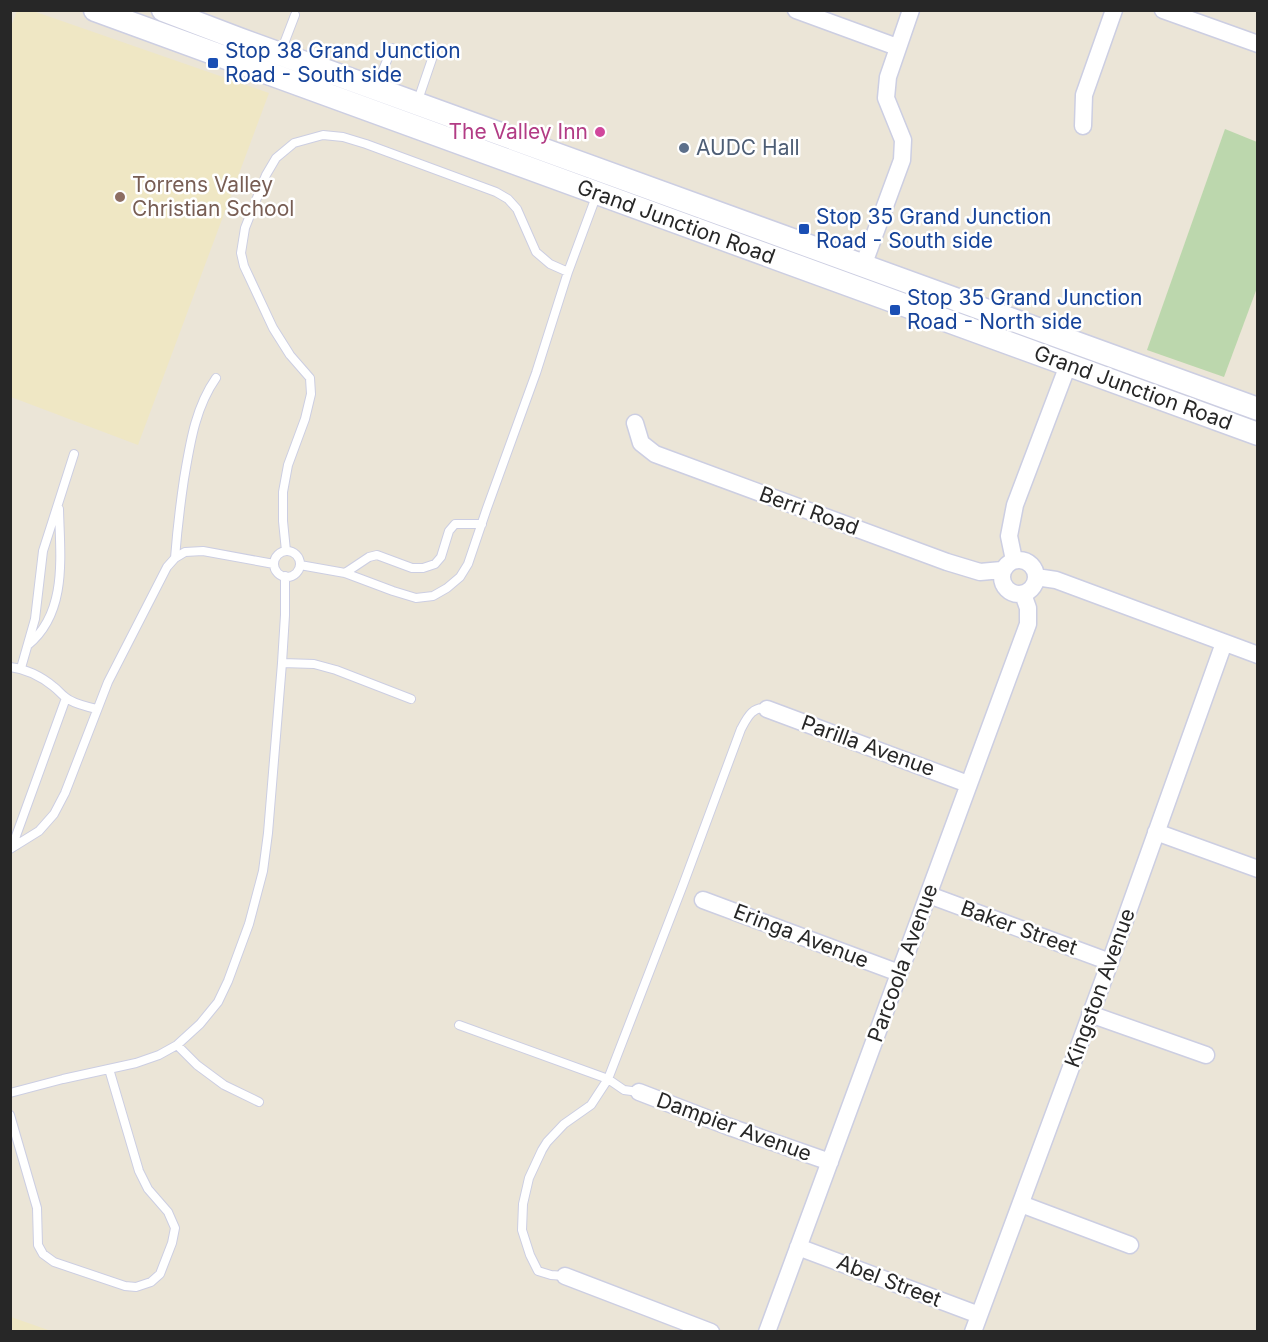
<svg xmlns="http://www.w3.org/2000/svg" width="1268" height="1342" font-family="Inter,sans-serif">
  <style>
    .education { fill: #efe7c4 }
    .cemetery { fill: #bcd7ad }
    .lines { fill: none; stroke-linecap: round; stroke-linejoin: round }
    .service-casing { stroke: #cccee2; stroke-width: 10 }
    .minor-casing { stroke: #cccee2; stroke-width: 19 }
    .secondary-casing { stroke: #cccee2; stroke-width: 25 }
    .service { stroke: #fff; stroke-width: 8 }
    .minor { stroke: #fff; stroke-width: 16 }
    .secondary { stroke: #fff; stroke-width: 22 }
    .transit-dot { fill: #1a4fb4; stroke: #fff; stroke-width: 2 }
    .hotel-dot { fill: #d1479c; stroke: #fff; stroke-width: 2 }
    .service-dot { fill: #5c6f8a; stroke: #fff; stroke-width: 2 }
    .education-dot { fill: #8d6e63; stroke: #fff; stroke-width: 2 }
    .labels { text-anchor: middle; stroke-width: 5; stroke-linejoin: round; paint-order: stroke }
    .transit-label { font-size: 21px; fill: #164399; stroke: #fff; text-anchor: start }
    .hotel-label { font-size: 21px; fill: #b23c85; stroke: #fff; text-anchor: end }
    .service-label { font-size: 21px; fill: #4e5e75; stroke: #fff; text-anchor: start }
    .education-label { font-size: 21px; fill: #785e54; stroke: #fff; text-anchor: start }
    .street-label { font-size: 21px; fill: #272727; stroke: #fff }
  </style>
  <rect width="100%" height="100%" fill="#ebe5d7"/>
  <path class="education" d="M17,11H33L269,93L138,445L11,397L10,29Z
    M10,1317H11L51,1331H11Z"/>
  <path class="cemetery" d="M1225,129L1257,142V288L1224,377L1147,350Z"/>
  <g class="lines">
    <defs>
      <path id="service" d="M280,54L295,15
        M376,87L392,48
        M417,103L432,59
        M286,551L283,521V492L288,465L305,419L311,394L310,378L290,355L273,328L244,266L241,253L245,228L266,175L276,158L294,143L323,135L343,137L366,144L496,192L508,199L517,209L536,252L550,264L568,272
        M274 564a13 13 0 1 1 26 0a13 13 0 1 1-26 0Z
        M175,558C177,532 180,506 184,479C190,444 195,408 216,378
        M300,565L345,573L393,591L416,598L433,596L447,588L460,577L468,564L487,508L536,373L568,272L597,194
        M345,573L369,557L377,555L412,568H423L435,564L441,557L449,531L455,524H482
        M28,645C68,612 60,556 59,509
        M282,663L314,664L336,670L411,699
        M10,667C26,669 42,677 54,687C58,690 61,694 65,697C73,704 86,706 96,709
        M21,668L35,619L43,551L74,454
        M12,847L66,698
        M10,849L39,831L54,814L65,793L108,682L167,567L175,558L185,552L203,551L274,564
        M459,1025L608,1079L591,1105L564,1124L547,1142L542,1150L529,1178L523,1204L522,1230L530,1255L538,1271L551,1275L565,1276
        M177,1045L197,1065L224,1085L259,1102
        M639,1092L624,1090L608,1079L683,885L741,729C747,718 753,705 767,709
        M10,1093L63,1079L136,1063L159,1055L177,1045L200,1024L218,1002L228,981L249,924L263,871L268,833L282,663L285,615V576
        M10,1115L37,1208L38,1245L43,1254L54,1262L125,1286L136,1287L151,1282L160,1274L172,1243L175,1228L168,1212L148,1189L139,1171L109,1069"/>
      <path id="minor" d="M796,10L897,47
        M1163,10L1258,44
        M1083,126L1084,95L1114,10
        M863,266L902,160L903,140L886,98L888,77L911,10
        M635,423L641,443L655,454L947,562L980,572L1002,570
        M1002 577a17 17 0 1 1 34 0a17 17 0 1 1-34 0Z
        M1014,560L1009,536L1015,505L1068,365
        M1036,577L1056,580L1258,655
        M767,709L968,784
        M1156,832L1258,869
        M929,895L1110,962
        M703,900L899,973
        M1090,1014L1206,1055
        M639,1092L727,1126L830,1162
        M1021,1204L1130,1245
        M798,1247L979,1315
        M565,1276L711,1332
        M767,1332L1028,624V608L1023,594
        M973,1332L1110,962L1224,643"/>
      <path id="secondary" d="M95,10L1258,434
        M163,10L239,39L1258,409"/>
    </defs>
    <use href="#service" class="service-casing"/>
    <use href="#minor" class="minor-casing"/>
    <use href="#secondary" class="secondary-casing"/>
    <use href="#service" class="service"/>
    <use href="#minor" class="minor"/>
    <use href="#secondary" class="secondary"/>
  </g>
  <g class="transit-dot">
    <rect x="207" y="57" width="12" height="12" rx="3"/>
    <rect x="798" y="223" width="12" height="12" rx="3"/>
    <rect x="889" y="304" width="12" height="12" rx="3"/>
  </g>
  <circle class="hotel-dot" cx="600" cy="132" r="6"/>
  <circle class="service-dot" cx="684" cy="148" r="6"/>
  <circle class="education-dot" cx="120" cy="197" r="6"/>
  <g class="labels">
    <g class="transit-label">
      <text x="225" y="58">Stop 38 Grand Junction<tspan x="225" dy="24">Road - South side</tspan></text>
      <text x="816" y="224">Stop 35 Grand Junction<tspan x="816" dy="24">Road - South side</tspan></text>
      <text x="907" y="305">Stop 35 Grand Junction<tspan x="907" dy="24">Road - North side</tspan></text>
    </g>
    <g class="hotel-label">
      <text x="588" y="139">The Valley Inn</text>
    </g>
    <g class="service-label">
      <text x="696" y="155">AUDC Hall</text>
    </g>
    <g class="education-label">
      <text x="132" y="192">Torrens Valley<tspan x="132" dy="24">Christian School</tspan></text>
    </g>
    <g class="street-label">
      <text transform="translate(676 222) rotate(20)" y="7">Grand Junction Road</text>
      <text transform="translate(1133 388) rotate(20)" y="7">Grand Junction Road</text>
      <text transform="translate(809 511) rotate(20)" y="7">Berri Road</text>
      <text transform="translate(868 746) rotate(20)" y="7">Parilla Avenue</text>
      <text transform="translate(1019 928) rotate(20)" y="7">Baker Street</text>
      <text transform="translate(801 936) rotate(21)" y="7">Eringa Avenue</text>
      <text transform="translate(903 963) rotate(-70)" y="7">Parcoola Avenue</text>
      <text transform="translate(1100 988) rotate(-70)" y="7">Kingston Avenue</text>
      <text transform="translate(734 1127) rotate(20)" y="7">Dampier Avenue</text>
      <text transform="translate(889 1281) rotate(21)" y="7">Abel Street</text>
    </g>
  </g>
  <rect width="1268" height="1342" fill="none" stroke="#272727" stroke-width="24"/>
</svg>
